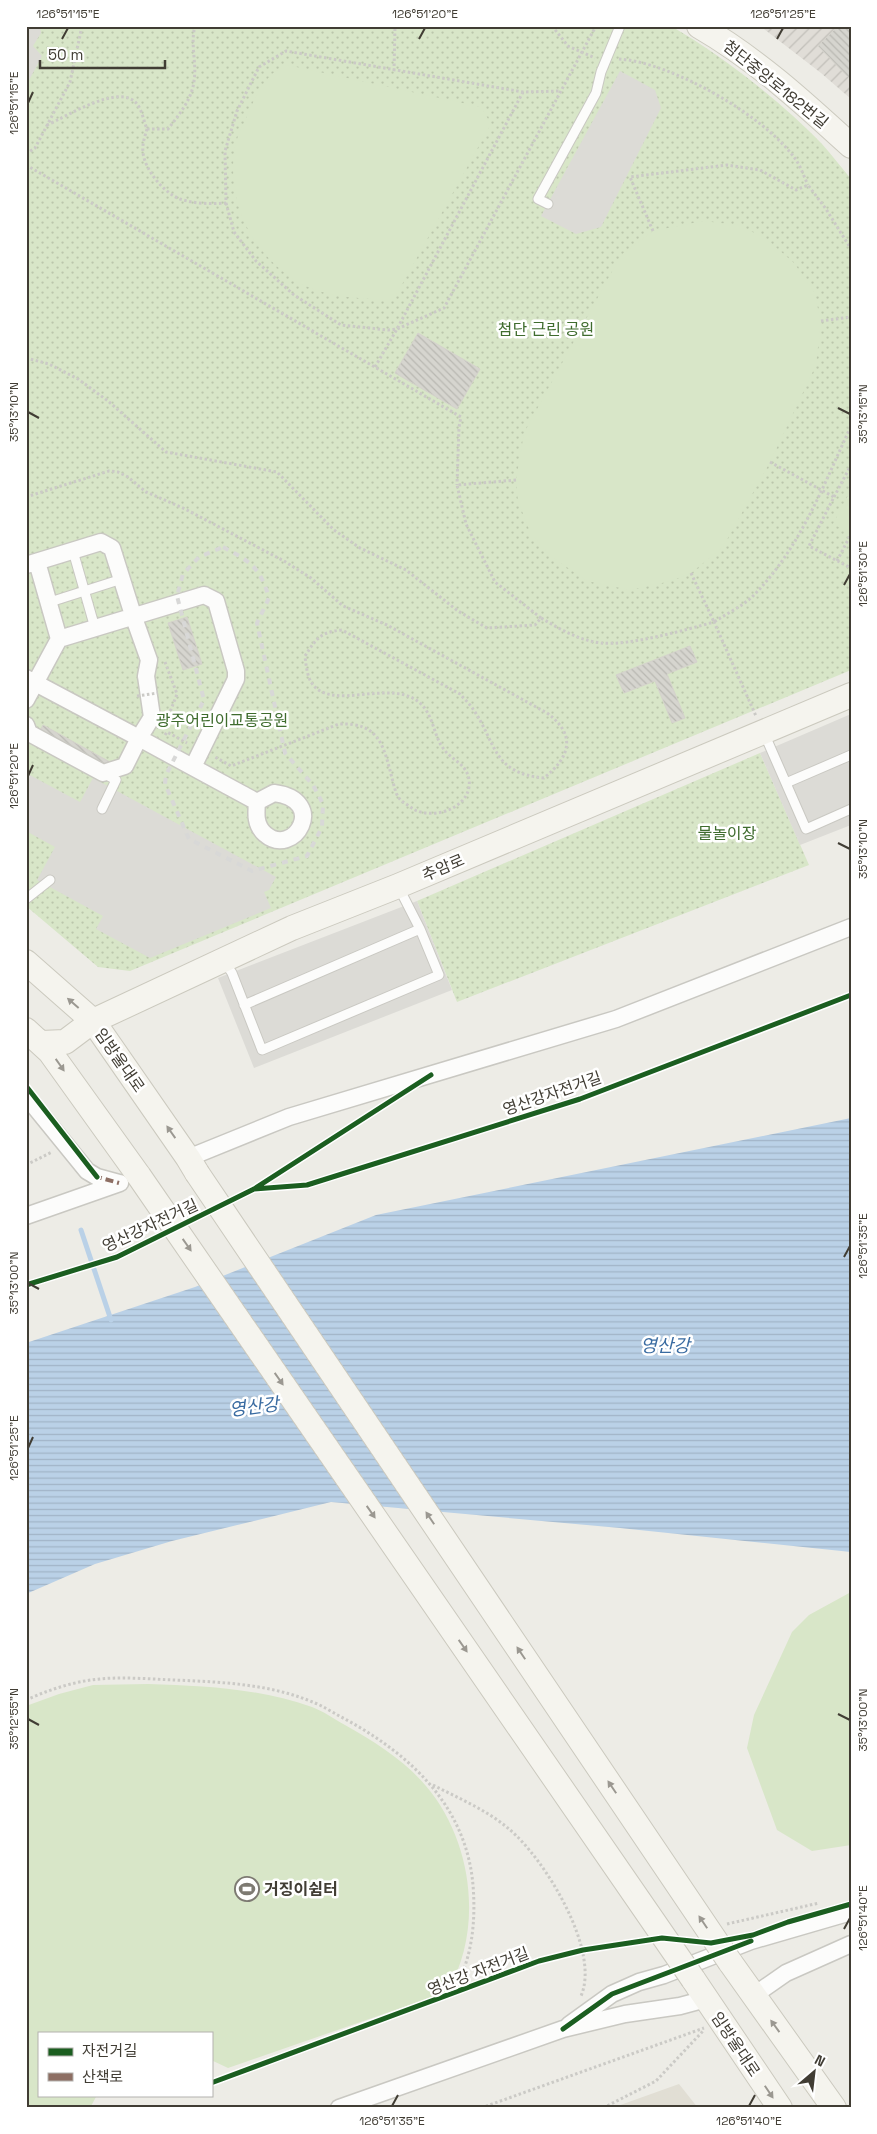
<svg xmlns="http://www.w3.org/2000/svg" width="877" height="2134" font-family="'Space Grotesk','Noto Sans KR',sans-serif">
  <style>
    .residential { fill: #e1ded4 }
    .industrial { fill: url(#industrial-furrows) }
    .green { fill: url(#green-dots) }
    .pitch { fill: #d8e6c8 }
    .parking { fill: #dcdbd6 }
    .water { fill: url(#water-rules) }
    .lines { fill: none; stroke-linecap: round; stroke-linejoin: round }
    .stream { stroke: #bad1e7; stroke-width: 5 }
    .building { fill: url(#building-back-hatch); stroke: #d5d3cc }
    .lane-casing { stroke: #c9c8c2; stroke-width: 11 }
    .street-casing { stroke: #c9c8c2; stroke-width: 19 }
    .secondary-casing { stroke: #cbc9be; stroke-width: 26 }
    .path { stroke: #cbcac6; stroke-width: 3; stroke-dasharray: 2.5 2.5; stroke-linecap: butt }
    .lane { stroke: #fcfcfb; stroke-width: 9 }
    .street { stroke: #fcfcfb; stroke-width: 16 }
    .secondary { stroke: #f5f4ee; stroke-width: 24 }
    .rail { stroke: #d8d8d7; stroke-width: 4; stroke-dasharray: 6 6; stroke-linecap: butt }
    .secondary-bridge-casing { stroke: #cbc9be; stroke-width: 26; stroke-linecap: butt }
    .path-bridge { stroke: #cbcac6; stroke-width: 3; stroke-dasharray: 2.5 2.5; stroke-linecap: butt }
    .secondary-bridge { stroke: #f5f4ee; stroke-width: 24 }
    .quiet { stroke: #8d6e63; stroke-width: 4; stroke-dasharray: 8 4; stroke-linecap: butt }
    .cycleway-casing { stroke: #fff; stroke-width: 8 }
    .cycleway { stroke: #1b5e20; stroke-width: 5 }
    .oneway { fill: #9b9891 }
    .ticks { fill: none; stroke: #413d34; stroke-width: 2 }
    .labels { text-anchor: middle; stroke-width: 5; stroke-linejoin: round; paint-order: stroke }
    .street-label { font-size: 16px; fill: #413d34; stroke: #fff }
    .park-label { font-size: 16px; fill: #3f6c2e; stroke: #fff }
    .poi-label { font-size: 16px; font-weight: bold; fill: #413d34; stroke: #fff; text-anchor: start }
    .water-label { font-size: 18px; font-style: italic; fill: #396ba1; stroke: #fff }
    .neatline { fill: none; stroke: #413d34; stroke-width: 2 }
    .ticks-label { font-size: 12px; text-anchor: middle; fill: #413d34 }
  </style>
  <defs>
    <pattern id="industrial-furrows" width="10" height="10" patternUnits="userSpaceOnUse" patternTransform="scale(1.25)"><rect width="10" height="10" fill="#e0ddd7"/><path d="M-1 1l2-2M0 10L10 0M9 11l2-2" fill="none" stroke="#c1bfb9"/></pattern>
    <pattern id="green-dots" width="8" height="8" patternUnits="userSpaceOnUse" patternTransform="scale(1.25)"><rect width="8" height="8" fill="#d8e6c8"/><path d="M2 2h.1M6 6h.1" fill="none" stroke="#bbc6ac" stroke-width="1.8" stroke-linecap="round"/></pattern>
    <pattern id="water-rules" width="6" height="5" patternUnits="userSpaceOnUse" patternTransform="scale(1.25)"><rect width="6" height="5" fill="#bad1e7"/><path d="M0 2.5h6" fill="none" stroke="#a1b4c7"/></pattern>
    <pattern id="building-back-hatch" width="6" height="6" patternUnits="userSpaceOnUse" patternTransform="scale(1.25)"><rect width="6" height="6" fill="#d6d5cf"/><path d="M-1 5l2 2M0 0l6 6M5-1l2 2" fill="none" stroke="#b9b8b2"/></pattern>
  </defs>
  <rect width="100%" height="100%" fill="#edece6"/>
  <path class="residential" d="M679,2084L698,2108H612Z"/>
  <path class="industrial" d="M760,26H851V99L821,73Z"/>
  <path class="green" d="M26,26H671C721,55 782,102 822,144C832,155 841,167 851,179V670L130,971L98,967L26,906Z
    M760,753L809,865L457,1002L417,901Z"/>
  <path class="pitch" d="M287,65L481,107L491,124L394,299C365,300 323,297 298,282C250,253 224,198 236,142C238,135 242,128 245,121C251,106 259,87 271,75C275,71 282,68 287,65Z
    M703,221L738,225L765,238L794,263L814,292L821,321L816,365L770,462L723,547L691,573L671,581L630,590L587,581L552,557L531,534L518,501L516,480L524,433L621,255L653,231Z
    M851,490V533L833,524Z
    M851,1592V1845L812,1851L777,1830L747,1748L754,1715L792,1632L809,1615Z
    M148,1684C204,1686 258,1688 312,1707C323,1711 334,1719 345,1725C374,1741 405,1761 426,1786C473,1841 484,1930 447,1992L228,2068L211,2060V2033H39V2095H97L90,2108H26V1706L59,1694L93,1685Z"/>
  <path class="parking" d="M26,26H40L41,33L33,46L42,56L26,86Z
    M620,71L655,90L661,108L601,227L576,234L541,216Z
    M851,714V825L800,845L760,753Z
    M26,773L80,802L93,778L276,877L269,890L264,892L271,908L150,958L96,929L103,916L37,880L55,847L26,831Z
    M417,901L452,990L254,1068L218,978Z"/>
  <path class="water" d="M851,1118V1552L620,1528L331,1502L172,1541L95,1564L26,1594V1343L195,1287L376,1215Z"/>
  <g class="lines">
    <path class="stream" d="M81,1230L111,1320"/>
  </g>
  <path class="building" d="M838,26H851V80L818,46Z
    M418,333L480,369L457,409L395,373Z
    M187,617L202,664L183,670L168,623Z
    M690,646L697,662L667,674L685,718L672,723L655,681L624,693L616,675Z
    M43,725L110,762L102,776L35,740Z"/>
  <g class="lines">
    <defs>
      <path id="lane" d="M548,204L538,199L596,93L601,72L620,26
        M73,551L95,628
        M50,602L122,579
        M764,733L806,829L851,809
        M786,783L851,755
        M102,809L116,780L103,773
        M26,899L50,880
        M224,961L232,973L262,1050L439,975L420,929L399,888
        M244,1005L420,929"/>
      <path id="street" d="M37,562L59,639
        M26,565L101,542L112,548L133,615L149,660L146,676L152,717L139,738L26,678
        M26,700L59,639L204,595L216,601L236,671V679L193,767
        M26,725L29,733L103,773L125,766L139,738L257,802
        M274,793C329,800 294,859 265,834C255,825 256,814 257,802Z
        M26,1096L87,1171L97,1177L119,1183
        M188,1158L289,1117L616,1019L851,927
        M26,1216L120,1183
        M753,1996L786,1973L851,1944
        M569,2025L612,1994L639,1982L664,1975L751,1941L851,1912
        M339,2108L563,2029L625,2014L680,2006L706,1999"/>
      <path id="secondary" d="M699,26C756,59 803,102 851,146
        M26,962L93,1021L188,1158L197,1173
        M26,1030L50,1052L139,1176
        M41,1043L65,1042L93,1021L292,928L398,886L851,695
        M730,1962L834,2108
        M693,1979L780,2108"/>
    </defs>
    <use href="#lane" class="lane-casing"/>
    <use href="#street" class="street-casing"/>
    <use href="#secondary" class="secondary-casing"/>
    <path class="path" d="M552,26L568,46L595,58
      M619,59C671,62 767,117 796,160C801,167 804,177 808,185
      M394,71L395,26
      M47,125C66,117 120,82 137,104C142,110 144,122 147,129H168C179,115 192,99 194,81C197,63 190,44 195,26
      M147,129C145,136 142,144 143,152C144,169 164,193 180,199C195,204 211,204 226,203L225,151L237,111L259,67L286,51L523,92L560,91
      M26,154L35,148L70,82L82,26
      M26,165L461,417L459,427L457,485
      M226,203L234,232L256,261L294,295L341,325L388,330L397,329L444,308L596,26
      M653,231L630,177L727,165L760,170L796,190L808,185L826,209L851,249
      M821,321L851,317
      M26,358L49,364L78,379L108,401L166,452L277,472L334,530L360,548L406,570L458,611L487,628L535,625L541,618C560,629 578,640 601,643C629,646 685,630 714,622L756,716
      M375,367L397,329L523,92
      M770,462L834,497L809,546L851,568
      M516,480L457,485L466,524L495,582L541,618
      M26,497L109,471L118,472L128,477L146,492L185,509L284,561L311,578L343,606L387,625L547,713C577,735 570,757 544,778C492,773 497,744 473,709C470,704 464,699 460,694L342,630C320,632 316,639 305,656C306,665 307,675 311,682C331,714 392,676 421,704C434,717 433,734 443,748C450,759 463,762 468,775C477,804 438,821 415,810C411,808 407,804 403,802C396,797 395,789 393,782C384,748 381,722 339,724L231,766L215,757
      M834,497L851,465
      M837,561L851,534
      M691,573L714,622C726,614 741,607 752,597C800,549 823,486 851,426
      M165,662L177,694L168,717
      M165,735L167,732L187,743
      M26,1165L52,1152
      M26,1700C46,1691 69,1683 91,1680C118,1676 147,1679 174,1680C222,1682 271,1684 315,1703C325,1707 335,1714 345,1719C411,1755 466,1806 473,1885C476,1923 472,1961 452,1994
      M433,1785C458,1798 487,1810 509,1829C544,1858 601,1950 581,1996
      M727,1924L819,1903
      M481,2108L704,2028
      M603,2108L656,2081L704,2030"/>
    <use href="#lane" class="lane"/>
    <use href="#street" class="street"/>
    <use href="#secondary" class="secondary"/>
    <path class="rail" d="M223,547C251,562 260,567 269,598L257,623L285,753L313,785L323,804L322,827L307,856L252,871L189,839L165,784L166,775L204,700L177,596L183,574L199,557Z"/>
    <defs>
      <path id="secondary-bridge" d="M197,1173L730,1962
        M139,1176L693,1979"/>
    </defs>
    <use href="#secondary-bridge" class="secondary-bridge-casing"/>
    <path class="path-bridge" d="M137,696L158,693"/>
    <use href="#secondary-bridge" class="secondary-bridge"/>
    <path class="quiet" d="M94,1176L119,1183"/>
    <defs>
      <path id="cycleway" d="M26,1086L97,1177
        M254,1189L307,1185L580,1099L851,995
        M26,1285L117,1257L254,1189L431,1075
        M563,2029L612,1994L751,1941
        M211,2083L539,1961L583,1950L662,1938L711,1943L753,1935L788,1922L851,1904"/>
    </defs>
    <use href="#cycleway" class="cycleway-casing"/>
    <use href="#cycleway" class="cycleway"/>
  </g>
  <defs><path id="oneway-solid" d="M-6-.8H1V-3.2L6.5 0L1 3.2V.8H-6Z" transform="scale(1.25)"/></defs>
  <g class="oneway">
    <use href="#oneway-solid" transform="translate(73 1003) rotate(-139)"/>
    <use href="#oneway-solid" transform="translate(60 1065) rotate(55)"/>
    <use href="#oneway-solid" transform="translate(171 1132) rotate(-125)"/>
    <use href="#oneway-solid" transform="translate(187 1245) rotate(55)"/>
    <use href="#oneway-solid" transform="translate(279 1379) rotate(55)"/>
    <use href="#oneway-solid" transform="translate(371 1512) rotate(55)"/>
    <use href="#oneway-solid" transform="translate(430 1518) rotate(-124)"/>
    <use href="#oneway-solid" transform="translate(463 1646) rotate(55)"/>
    <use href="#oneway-solid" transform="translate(521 1653) rotate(-124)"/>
    <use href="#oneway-solid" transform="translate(612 1787) rotate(-124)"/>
    <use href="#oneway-solid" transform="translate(703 1922) rotate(-124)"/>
    <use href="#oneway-solid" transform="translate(775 2026) rotate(-126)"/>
    <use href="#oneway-solid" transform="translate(769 2092) rotate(56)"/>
  </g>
  <path class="ticks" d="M62,39L68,28M419,39L425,28M777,39L783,28M28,103L33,92M838,408L850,414M28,412L39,418M844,585L850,574M28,776L33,765M838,843L850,849M844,1257L850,1246M28,1283L39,1289M28,1448L33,1437M838,1714L850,1720M28,1719L39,1725M844,1929L850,1918M392,2106L398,2095M749,2106L755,2095"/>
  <defs>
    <symbol id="stadium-ring" viewBox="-11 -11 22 22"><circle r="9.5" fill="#fff" stroke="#7d7a72" stroke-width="1.5"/><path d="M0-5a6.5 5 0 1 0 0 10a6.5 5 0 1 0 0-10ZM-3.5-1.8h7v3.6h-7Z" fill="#7d7a72"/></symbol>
  </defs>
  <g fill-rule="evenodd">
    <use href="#stadium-ring" x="233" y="1875" width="28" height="28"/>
  </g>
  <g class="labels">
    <g class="street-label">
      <text transform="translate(776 84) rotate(39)" y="6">첨단중앙로182번길</text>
      <text transform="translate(443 867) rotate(-23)" y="6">추암로</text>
      <text transform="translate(120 1060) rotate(55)" y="6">임방울대로</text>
      <text transform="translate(552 1093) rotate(-19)" y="6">영산강자전거길</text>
      <text transform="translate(150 1225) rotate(-25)" y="6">영산강자전거길</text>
      <text transform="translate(478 1971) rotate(-21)" y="6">영산강 자전거길</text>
      <text transform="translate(736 2044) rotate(56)" y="6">임방울대로</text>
    </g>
    <g class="park-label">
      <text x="546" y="335">첨단 근린 공원</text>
      <text x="222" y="726">광주어린이교통공원</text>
      <text x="727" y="839">물놀이장</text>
    </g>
    <g class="poi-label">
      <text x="264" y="1895">거징이쉼터</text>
    </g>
    <g class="water-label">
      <text x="665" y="1352">영산강</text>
      <text transform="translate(254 1407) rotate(-7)" y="6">영산강</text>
    </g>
  </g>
  <rect width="877" height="2134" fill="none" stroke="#ffffff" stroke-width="55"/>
  <rect x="38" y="2032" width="175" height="65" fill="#ffffff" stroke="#b3b1ae"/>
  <rect x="48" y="2048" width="25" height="8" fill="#1b5e20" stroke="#b3b1ae"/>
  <text x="82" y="2056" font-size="15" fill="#413d34">자전거길</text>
  <rect x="48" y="2073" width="25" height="8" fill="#8d6e63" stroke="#b3b1ae"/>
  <text x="82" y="2082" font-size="15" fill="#413d34">산책로</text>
  <g transform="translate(814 2072) rotate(28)" stroke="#ffffff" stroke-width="4" paint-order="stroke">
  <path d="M0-4L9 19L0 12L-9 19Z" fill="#413d34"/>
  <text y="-8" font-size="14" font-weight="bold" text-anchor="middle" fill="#413d34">N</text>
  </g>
  <path d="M40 60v8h125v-8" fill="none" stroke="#413d34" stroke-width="2.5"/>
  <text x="48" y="60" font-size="15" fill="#413d34" stroke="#ffffff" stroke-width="4" paint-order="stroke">50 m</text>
  <rect x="28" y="28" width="822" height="2078" class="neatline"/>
  <g class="ticks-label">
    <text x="68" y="18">126°51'15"E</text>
    <text x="425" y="18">126°51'20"E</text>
    <text x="783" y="18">126°51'25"E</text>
    <text transform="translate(14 103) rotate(-90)" y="4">126°51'15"E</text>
    <text transform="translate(14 412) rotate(-90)" y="4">35°13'10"N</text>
    <text transform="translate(863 414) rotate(-90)" y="4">35°13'15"N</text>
    <text transform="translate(863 574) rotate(-90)" y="4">126°51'30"E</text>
    <text transform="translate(14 776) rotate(-90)" y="4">126°51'20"E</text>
    <text transform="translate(863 849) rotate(-90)" y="4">35°13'10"N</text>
    <text transform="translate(863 1246) rotate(-90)" y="4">126°51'35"E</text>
    <text transform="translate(14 1283) rotate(-90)" y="4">35°13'00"N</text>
    <text transform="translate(14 1448) rotate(-90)" y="4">126°51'25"E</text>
    <text transform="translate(14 1719) rotate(-90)" y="4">35°12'55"N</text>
    <text transform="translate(863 1720) rotate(-90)" y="4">35°13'00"N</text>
    <text transform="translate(863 1918) rotate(-90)" y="4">126°51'40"E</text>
    <text x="392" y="2125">126°51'35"E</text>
    <text x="749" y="2125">126°51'40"E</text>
  </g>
</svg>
